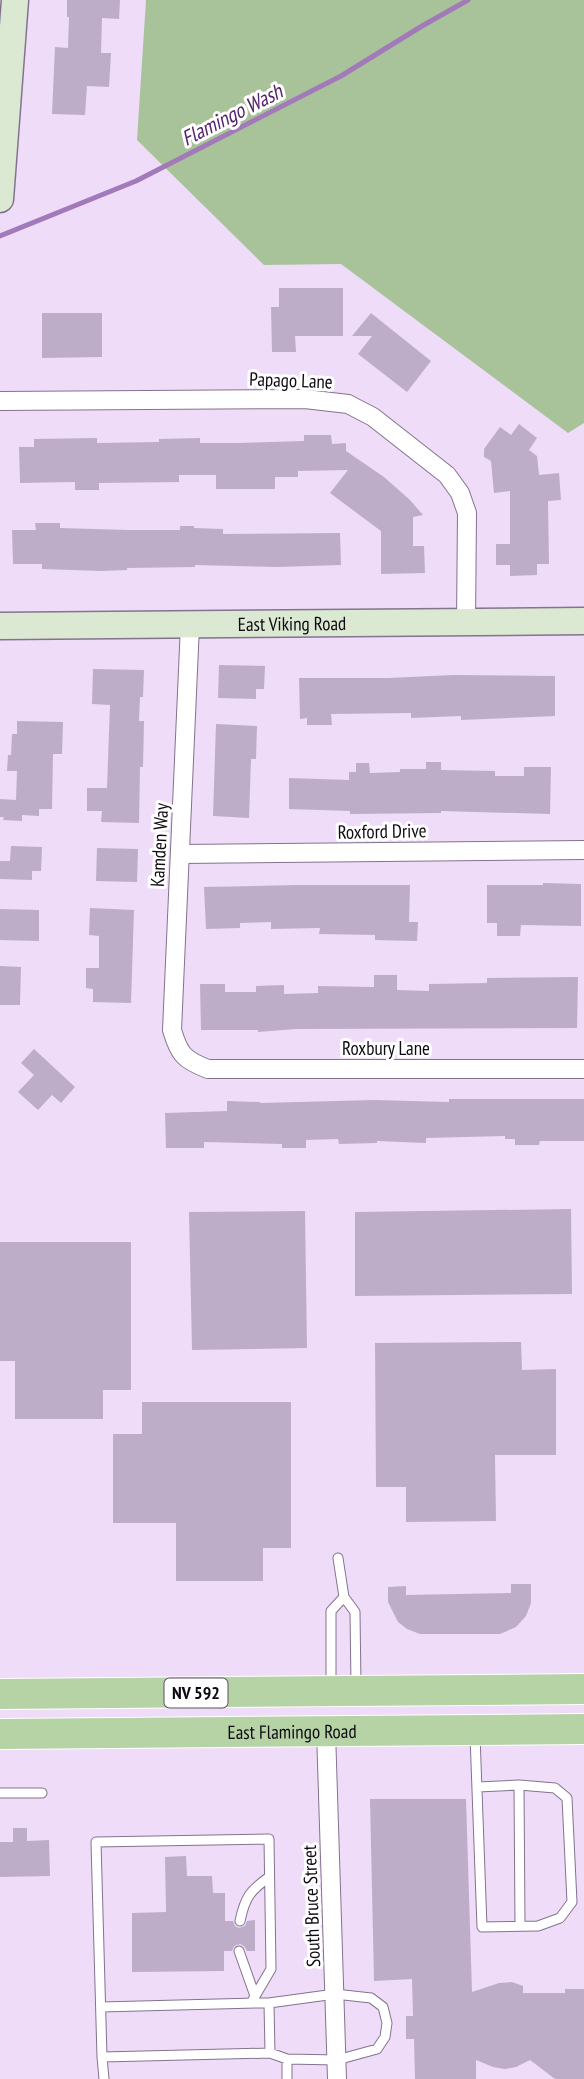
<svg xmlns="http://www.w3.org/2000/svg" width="584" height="2079" font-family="'PT Sans Narrow',sans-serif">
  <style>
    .green { fill: #a8c399 }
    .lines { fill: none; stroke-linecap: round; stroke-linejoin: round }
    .stream { stroke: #a37ab9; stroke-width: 5 }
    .building { fill: #beadc9 }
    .lane-casing { stroke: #84738d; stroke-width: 11 }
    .street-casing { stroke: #84738d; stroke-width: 20 }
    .secondary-casing { stroke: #84738d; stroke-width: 29 }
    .primary-casing { stroke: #fff; stroke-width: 32 }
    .lane { stroke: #fff; stroke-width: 9 }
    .street { stroke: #fff; stroke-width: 18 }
    .secondary { stroke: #dbe9d2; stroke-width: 26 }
    .primary { stroke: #b6d3a6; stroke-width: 30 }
    .labels { text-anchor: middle; stroke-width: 6; stroke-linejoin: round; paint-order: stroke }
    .shield { fill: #fff; stroke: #575359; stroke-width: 2 }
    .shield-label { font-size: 18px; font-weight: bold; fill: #0f0912 }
    .street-label { font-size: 19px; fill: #0f0912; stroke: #fff }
    .water-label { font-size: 21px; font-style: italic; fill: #56216e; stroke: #fff }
  </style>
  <rect width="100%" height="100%" fill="#eedcf9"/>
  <path class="green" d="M146,0H584V423L568,433L341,264L264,265L137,140Z"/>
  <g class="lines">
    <path class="stream" d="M0,236L136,181L341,76L422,26L468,0"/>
  </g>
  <path class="building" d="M67,0H120L119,19L102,18L101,53H111L109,87L87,86L85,115L52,114L55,47L68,48L69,17H67Z
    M279,288H343V336H295L296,352H272L271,307H279Z
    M42,313H102V357L42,358Z
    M371,313L431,361L407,392L358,354L372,336H352Z
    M519,424L537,438L529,450L537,456L539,475L559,473L561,500L548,501L549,564H537V575L510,576V565H496V544H510V491L494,493L491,461L484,457V449L500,427L511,435Z
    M304,435H331L332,444L346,443V451L384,477L410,500L423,515L413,517V546H424L425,573L381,574V531L330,493L348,470L298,471V477H275V489H216V475H179V482L99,483V490H75V482L20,483L19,447H34V439L97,438V443L159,442V439L200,438V443H238L304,441Z
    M35,523H60V528L128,530H180V526H194V528L223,529V534L340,533L341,565L278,567L195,565V567L127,568V570L101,571L42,569V564H13L12,530H36Z
    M219,665L265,666L264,689H256V699L218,698Z
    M93,669L144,670L143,697H140L139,721H144L143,767H140L139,823L101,822L102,811H87V788H107L110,705L92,704Z
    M453,675L555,676V716L461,720V716L411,718V713L331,714L332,725H307V718L300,719L299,678H388Z
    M17,721L63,722L62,754H53L52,809H39V816L22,815V821L3,820L4,817H0V799L16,800L17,771H7L8,755H11L12,734H17Z
    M216,724L257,726L256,759H251L249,818L213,816Z
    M426,762H441V770L495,771V776H524V767H551L550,814L441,811V813L350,814V811L289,809V778L349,780V772H356V763H369L370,773L400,772V769H426Z
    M11,846L42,847L41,871H32V880L0,879V861H10Z
    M97,848L138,849L137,882L96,881Z
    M543,883L581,884V926L521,925L520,936H497V923H487V885H543Z
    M298,885H410L409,922H418L417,941L375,940V935L319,934L320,928L271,929V922L240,923V928L206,929L204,887Z
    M90,908L134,910L131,1003L93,1002V989L86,988V968H99V936L89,935Z
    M0,909L39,910V941L0,940Z
    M0,966L21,967L20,1005H0Z
    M374,975H397V990L429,991V984L487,983V978L578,977L577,1028L296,1029L258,1032V1030H201L200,984H225V992H256V986L284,985V994L318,993V986L374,987Z
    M34,1049L75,1087L61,1103L52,1095L38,1110L18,1092L34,1075L21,1063Z
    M449,1099H584V1141H540L539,1145H515V1139H505V1136L426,1138V1143L377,1141V1143L339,1144L338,1139L306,1140V1148H282V1144L204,1142V1148H166L165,1113L227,1111V1101L260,1102V1103L374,1100L449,1102Z
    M571,1209L572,1294L355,1296V1212Z
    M305,1211L307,1348L192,1350L189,1212Z
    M0,1242H131V1390H103V1419H15V1361H0Z
    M521,1342L522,1370L556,1369V1455H495L496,1521L406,1522V1487H376L375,1343Z
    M142,1402H291V1548H263V1581H176V1523H113V1434H142Z
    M511,1584H531V1603L526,1616L516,1627L500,1634H420L407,1629L398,1622L388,1602V1587L406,1586V1595L511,1593Z
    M370,1799H466L472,1992L499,1983L512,1982L523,1986V1993H565V1989H584V2079H555L530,2060L516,2067L505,2069L493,2067L476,2060V2079H415L414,2039H406V2016H413L412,1979L374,1981Z
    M13,1828H27V1841L49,1840L50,1876L0,1877V1842H13Z
    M186,1856L187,1876H212L213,1893H225V1921H233L235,1926L239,1928L245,1926L247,1921L255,1920V1951H247L244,1946L240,1944L234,1946L232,1951H224V1971L132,1972V1913L166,1912L165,1857Z"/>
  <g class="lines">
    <defs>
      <path id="lane" d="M338,1558L344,1597L355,1612L356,1686
        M331,1688V1611L344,1597
        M475,1735L482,1927L538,1926L560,1918L572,1902L567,1798L555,1788L519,1785L478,1787
        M519,1785L520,1926
        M0,1793H42
        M240,1921C245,1897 250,1891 269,1877
        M239,1951L255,1996
        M269,2003L270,2053L287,2059L337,2060L377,2049L385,2037L387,2023L383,2007L371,1998L335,1994L269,2003H251L271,1969L269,1839L96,1842L102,2057L270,2053
        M101,2007L257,2003
        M102,2057L104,2079
        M287,2079V2059"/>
      <path id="street" d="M0,401L305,399L348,404L373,417L447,475L460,493L467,513L466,622
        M190,625L172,1030C179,1054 184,1060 208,1069H584
        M180,854L584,850
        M326,1731L337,2079"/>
      <g id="secondary">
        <path d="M0,199L15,0"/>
        <path id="s1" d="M0,626L584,621"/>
      </g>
      <g id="primary">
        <path d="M0,1694L584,1689"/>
        <path id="s2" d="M0,1734L584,1729"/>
      </g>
    </defs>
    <use href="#lane" class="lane-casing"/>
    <use href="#street" class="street-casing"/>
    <use href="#secondary" class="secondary-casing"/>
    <use href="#primary" class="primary-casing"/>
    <use href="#lane" class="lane"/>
    <use href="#street" class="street"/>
    <use href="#secondary" class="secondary"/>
    <use href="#primary" class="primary"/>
  </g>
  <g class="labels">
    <rect class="shield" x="164.5" y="1678.5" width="63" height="29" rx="5"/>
    <g class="shield-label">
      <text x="196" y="1699">NV 592</text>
    </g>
    <g class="street-label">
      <text transform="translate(291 380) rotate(2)" y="7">Papago Lane</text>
      <text dy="7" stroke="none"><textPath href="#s1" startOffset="292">East Viking Road</textPath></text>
      <text transform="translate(382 831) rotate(-1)" y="7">Roxford Drive</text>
      <text transform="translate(159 845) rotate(-87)" y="7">Kamden Way</text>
      <text x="386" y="1055">Roxbury Lane</text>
      <text dy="7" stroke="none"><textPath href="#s2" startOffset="292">East Flamingo Road</textPath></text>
      <text transform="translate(311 1906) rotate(-92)" y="7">South Bruce Street</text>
    </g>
    <g class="water-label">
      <text transform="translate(232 115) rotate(-27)" y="7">Flamingo Wash</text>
    </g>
  </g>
</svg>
